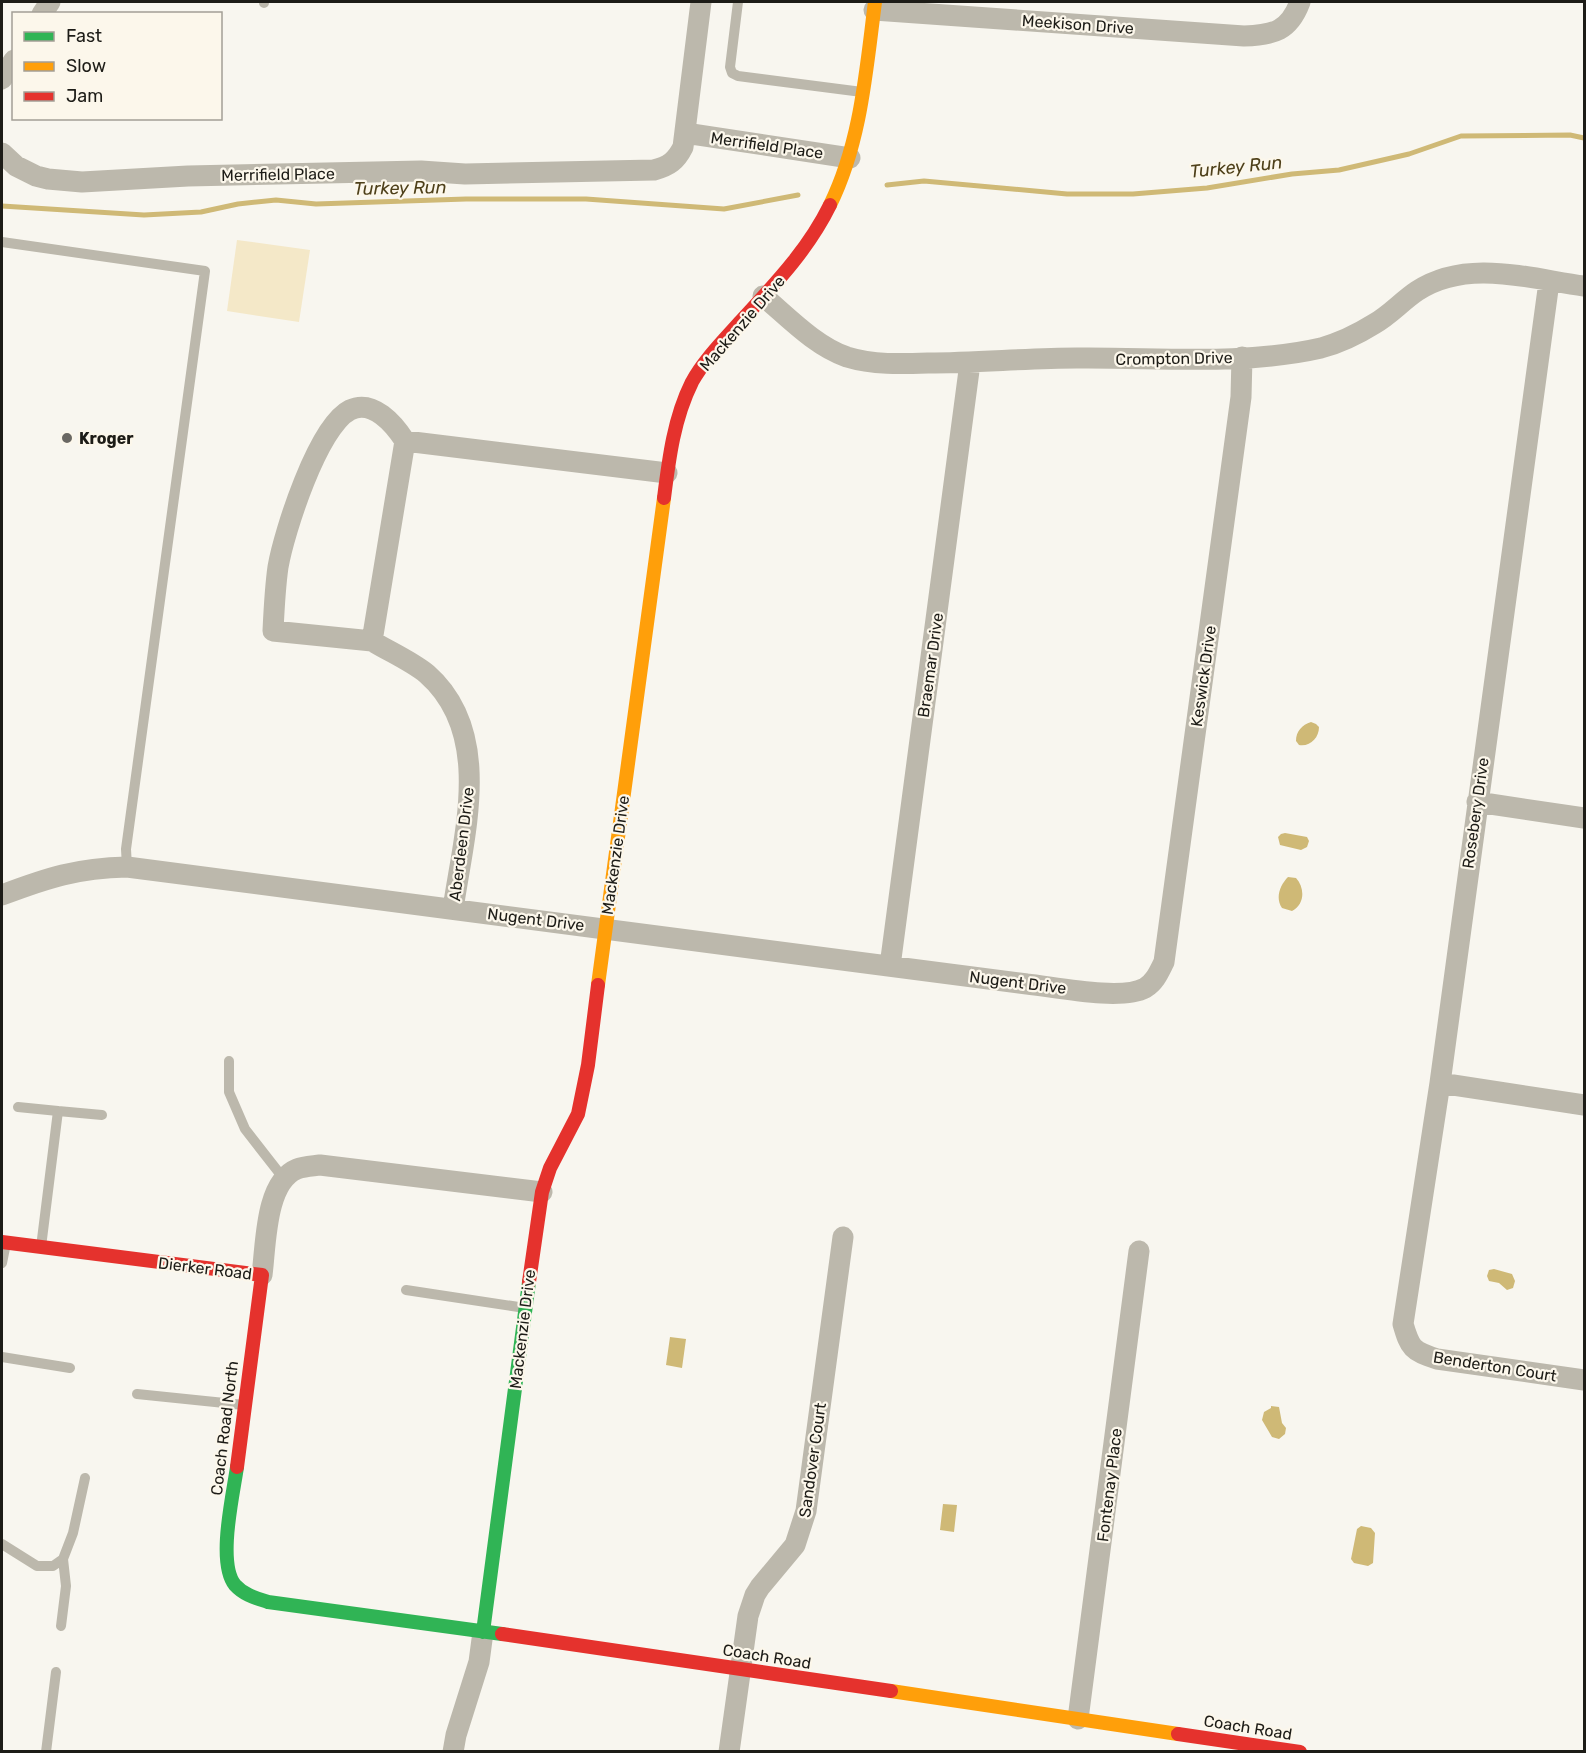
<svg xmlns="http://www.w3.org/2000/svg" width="1586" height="1753" font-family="Rubik,sans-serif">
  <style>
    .green { fill: #f4e8c8 }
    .water { fill: #cfb976 }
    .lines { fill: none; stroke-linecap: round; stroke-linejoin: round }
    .stream { stroke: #cfb976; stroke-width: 5 }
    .lane { stroke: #bcb8ac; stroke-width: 10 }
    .street { stroke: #bcb8ac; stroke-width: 21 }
    .fast { stroke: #30b455; stroke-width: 14 }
    .slow { stroke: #ff9f0a; stroke-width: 14 }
    .jam { stroke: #e5322d; stroke-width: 14 }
    .poi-dot { fill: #6a6863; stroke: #fcf7eb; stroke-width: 2 }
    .labels { text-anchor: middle; stroke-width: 4.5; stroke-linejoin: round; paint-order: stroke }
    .street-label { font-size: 16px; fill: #1d1c17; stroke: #fcf7eb }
    .poi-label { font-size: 16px; font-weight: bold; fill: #1d1c17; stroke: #fcf7eb; text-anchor: start }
    .water-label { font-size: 18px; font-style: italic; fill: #4e401a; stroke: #fcf7eb }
  </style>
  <rect width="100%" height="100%" fill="#f8f6ef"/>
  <path class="green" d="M237,240L310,250L299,322L227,311Z"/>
  <path class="water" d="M1311,722L1316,724L1319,727C1319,738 1310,747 1299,745L1296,741C1296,731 1302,725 1311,722Z
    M1285,833L1307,837L1309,841L1307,847L1301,850L1280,845L1278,837L1281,834Z
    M1288,877L1296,878C1305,888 1305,904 1292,911L1282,908C1275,898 1280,885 1288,877Z
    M1494,1269L1512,1274L1515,1281L1513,1288L1507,1290L1499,1283L1489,1281L1487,1276L1489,1270Z
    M670,1337L686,1339L682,1368L666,1365Z
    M1271,1406L1279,1407L1282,1423L1286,1428L1285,1434L1279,1439L1272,1437L1262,1420L1264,1412L1271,1408Z
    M943,1504L957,1505L954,1532L940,1530Z
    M1361,1526L1371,1528L1375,1533L1373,1563L1368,1566L1354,1563L1351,1559L1357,1529Z"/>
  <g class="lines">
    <path class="stream" d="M887,185L924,181L1067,194H1133L1207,188L1292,174L1339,170L1409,154L1461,136L1570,135L1584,138
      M2,206L144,215L201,212L238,204L276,200L316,204L466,199H586L724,209L798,195"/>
    <path class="lane" d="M738,2L730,67L732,73L738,76L862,92
      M264,3V2
      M2,242L205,271L126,849L127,867
      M229,1061V1092L245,1129L284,1179
      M18,1107L58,1111L41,1247
      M58,1111L102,1115
      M2,1263L6,1243
      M406,1290L525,1308
      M2,1357L70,1368
      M137,1394L244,1405
      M2,1544L37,1566H53L63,1559L73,1533L85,1478
      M61,1626L66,1586L63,1559
      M46,1752L56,1672"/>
    <path class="street" d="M874,10L1244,36C1274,35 1289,31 1300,2
      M42,14L50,2
      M2,79L14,60
      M685,133L850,158
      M2,153L16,166L36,176L48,179L82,182L188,176L421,171L465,174L654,170C669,166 676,161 683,147L701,2
      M1549,282L1440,1083L1403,1324C1410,1348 1412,1351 1437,1359L1584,1380
      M763,296C788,317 815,346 847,357C873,365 901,364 928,363C978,363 1027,358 1077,358C1157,357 1242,366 1321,348C1339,343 1358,334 1374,324C1390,315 1402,301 1417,291C1467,258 1531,279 1584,286
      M372,641L273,631C274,610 275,588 278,567C284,532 318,426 350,410C373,399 394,424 405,441
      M1477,802L1584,818
      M2,895C47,878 77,868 127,867L1027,984C1055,987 1121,1001 1145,988C1155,982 1159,972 1164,962L1241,397L1242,357
      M453,909C464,833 494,733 427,674C411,661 390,652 372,641L405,441L667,473
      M890,966L970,363
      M1440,1083L1584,1105
      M262,1275C266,1245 265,1182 297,1169C304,1166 313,1166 320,1165L542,1192
      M1078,1719L1139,1251
      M453,1752L456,1735L479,1662L483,1632
      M729,1752L748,1616L755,1595L760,1587L795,1545L806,1511L843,1237"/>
    <path class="fast" d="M237,1467C233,1495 217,1563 235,1585C244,1595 256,1598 268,1602L502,1634
      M483,1632L529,1282"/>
    <path class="slow" d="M830,205C861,142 866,71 875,2
      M598,985L664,498
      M891,1691L1178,1734"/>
    <path class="jam" d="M664,498C669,458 674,418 692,382C704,360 724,340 741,321C774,285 808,250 830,205
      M2,1242L262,1275L237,1467
      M529,1282L542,1192L550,1168L578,1114L588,1065L598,985
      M502,1634L891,1691
      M1178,1734L1300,1752"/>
  </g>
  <circle class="poi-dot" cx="67" cy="438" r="6"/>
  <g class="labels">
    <g class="street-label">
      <text transform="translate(1078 24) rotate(4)" y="6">Meekison Drive</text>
      <text transform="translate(767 145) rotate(8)" y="6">Merrifield Place</text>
      <text transform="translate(278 174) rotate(-1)" y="6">Merrifield Place</text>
      <text transform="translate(742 323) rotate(-49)" y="6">Mackenzie Drive</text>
      <text transform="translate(1174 358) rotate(-1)" y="6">Crompton Drive</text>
      <text transform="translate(930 665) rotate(-82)" y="6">Braemar Drive</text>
      <text transform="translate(1203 676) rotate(-82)" y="6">Keswick Drive</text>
      <text transform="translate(1475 813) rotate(-82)" y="6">Rosebery Drive</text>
      <text transform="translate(461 844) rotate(-83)" y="6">Aberdeen Drive</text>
      <text transform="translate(615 855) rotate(-82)" y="6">Mackenzie Drive</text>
      <text transform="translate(536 919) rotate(7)" y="6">Nugent Drive</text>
      <text transform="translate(1018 982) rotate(7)" y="6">Nugent Drive</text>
      <text transform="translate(205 1268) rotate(7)" y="6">Dierker Road</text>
      <text transform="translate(522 1329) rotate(-83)" y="6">Mackenzie Drive</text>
      <text transform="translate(1495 1366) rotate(9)" y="6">Benderton Court</text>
      <text transform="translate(224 1428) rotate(-83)" y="6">Coach Road North</text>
      <text transform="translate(812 1460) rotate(-82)" y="6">Sandover Court</text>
      <text transform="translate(1109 1485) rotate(-83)" y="6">Fontenay Place</text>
      <text transform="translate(767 1656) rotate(9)" y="6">Coach Road</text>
      <text transform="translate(1248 1727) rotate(9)" y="6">Coach Road</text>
    </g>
    <g class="poi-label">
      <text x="79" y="444">Kroger</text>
    </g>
    <g class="water-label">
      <text transform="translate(1236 167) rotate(-6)" y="6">Turkey Run</text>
      <text transform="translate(400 188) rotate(-1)" y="6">Turkey Run</text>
    </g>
  </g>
  <rect width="1586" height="1753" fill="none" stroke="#1d1c17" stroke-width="6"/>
  <rect x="12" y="12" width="210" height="108" fill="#fcf7eb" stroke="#a39f96" stroke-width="1.5"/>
  <rect x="24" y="32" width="30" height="9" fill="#30b455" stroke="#a39f96" stroke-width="1.5"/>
  <text x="66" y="42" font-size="18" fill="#1d1c17">Fast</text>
  <rect x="24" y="62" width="30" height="9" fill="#ff9f0a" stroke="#a39f96" stroke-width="1.5"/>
  <text x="66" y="72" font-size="18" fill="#1d1c17">Slow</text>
  <rect x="24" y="92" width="30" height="9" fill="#e5322d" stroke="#a39f96" stroke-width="1.5"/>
  <text x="66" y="102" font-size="18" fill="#1d1c17">Jam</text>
</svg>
